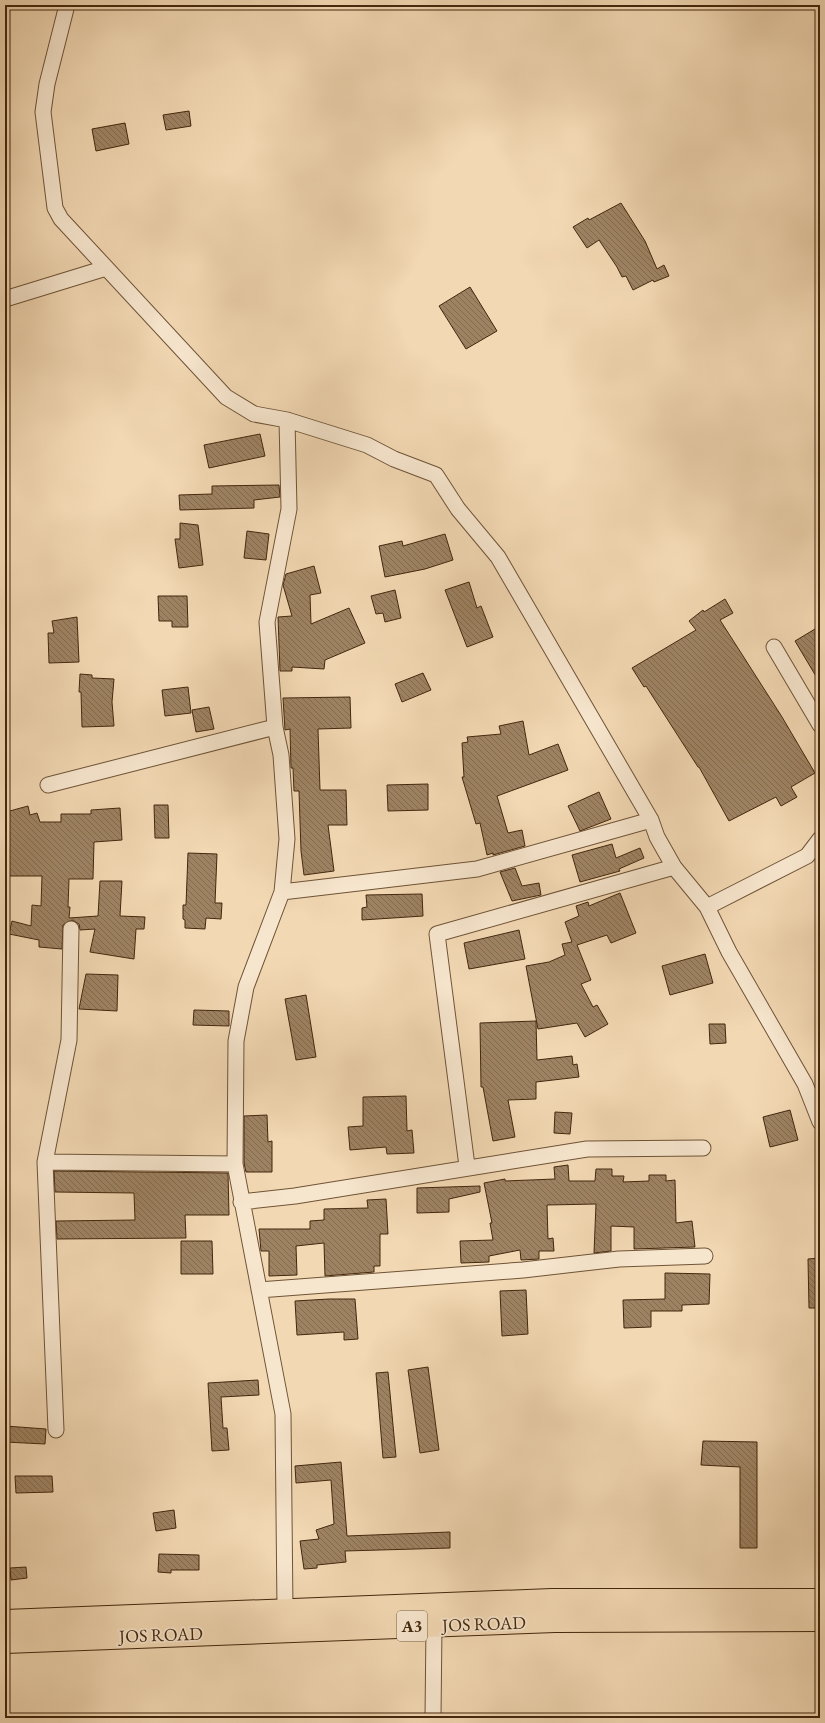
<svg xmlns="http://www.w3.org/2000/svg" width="825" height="1723" font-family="'EB Garamond',serif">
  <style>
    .building { fill: url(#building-back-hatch); stroke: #43270d }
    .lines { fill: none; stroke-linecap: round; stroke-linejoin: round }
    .minor-casing { stroke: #6f5336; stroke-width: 17 }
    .highway-casing { stroke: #43270d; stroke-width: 24 }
    .minor { stroke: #f7e6ce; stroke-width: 15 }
    .highway { stroke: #f2d8b3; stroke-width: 22 }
    .labels { text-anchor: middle; stroke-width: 3.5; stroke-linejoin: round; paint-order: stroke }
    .shield { fill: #f7e6ce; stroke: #796047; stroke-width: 1 }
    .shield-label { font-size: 17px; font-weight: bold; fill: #43270d }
    .street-label { font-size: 18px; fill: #43270d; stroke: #f7e6ce }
  </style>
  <defs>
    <pattern id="building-back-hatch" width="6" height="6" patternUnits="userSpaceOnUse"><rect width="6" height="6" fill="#9e8363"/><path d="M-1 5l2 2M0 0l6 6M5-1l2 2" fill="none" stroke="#826b50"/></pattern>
  </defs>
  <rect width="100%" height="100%" fill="#f2d8b3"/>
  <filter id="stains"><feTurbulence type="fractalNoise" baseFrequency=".005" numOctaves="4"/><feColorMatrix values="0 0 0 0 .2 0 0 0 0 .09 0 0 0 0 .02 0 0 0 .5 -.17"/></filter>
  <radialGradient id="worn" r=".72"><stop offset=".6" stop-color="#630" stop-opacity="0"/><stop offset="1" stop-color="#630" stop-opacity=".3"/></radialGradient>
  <path class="building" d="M189,111L191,126L166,130L163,115Z
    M125,123L129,144L96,151L92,129Z
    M621,203L645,241L657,269L664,265L669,276L654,282L653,280L633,290L626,276L622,277L617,267L599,240L587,248L573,227L588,218L589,220Z
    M470,287L497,331L466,349L439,306Z
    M260,434L265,456L209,468L204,445Z
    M279,485L280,497L254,500V508L180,510L179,495L212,494V486Z
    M180,523L198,525L203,565L179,568L175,539H180Z
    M247,531L269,534L266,560L244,558Z
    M445,534L453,560L425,569L385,577L379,546L402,541L403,546Z
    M314,566L321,593L310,595L311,624L349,608L365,643L325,660L324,669L292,667V671H280L278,617L292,616L283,585L286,574Z
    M469,582L477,608L481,606L493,637L467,647L445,590Z
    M395,590L401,618L385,622L383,613L376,614L371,596Z
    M158,596H187L188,627H172V621H159Z
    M725,599L733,613L720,620L782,717L815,773L791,787L797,797L781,806L776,797L729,821L699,767H698L646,686L644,687L632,668L696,630L689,621L703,610L704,612Z
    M77,617L79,662L49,663L48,633H54L52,621Z
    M820,626V683L795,641Z
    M423,673L431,690L402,702L395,684Z
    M80,674L92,675V678L114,679L112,702L114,726L82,727L81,692H79Z
    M188,687L191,713L165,716L162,690Z
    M350,697L351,728L318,729L320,790H346L347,825H328L334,871L304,875L301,851L299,791H294L293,768H291L290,729L285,730L283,698Z
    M209,707L214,729L196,732L192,710Z
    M523,721L529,755L558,744L568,770L497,796L508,833L522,830L525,846L493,855V853L487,855L480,823L476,824L462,777H464L462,743L468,742L467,737L501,734L499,726Z
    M428,784V810L388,811L387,785Z
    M599,792L611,819L580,831L568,806Z
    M154,805H168L169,838H155Z
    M28,806L30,815L37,813L40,822H61V814H91V810L120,808L122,840L94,842L93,879H69L68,907H70L69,918L98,916L100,881H122L120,916L145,917L144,929H136L134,959L90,952L95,929L80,930L79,924L72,920L63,925L62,949L39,947V940L9,934L12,921L31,926L32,905L41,906L42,876H5L6,812Z
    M612,844L616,858L640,848L644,858L619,869L620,871L580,882L572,855Z
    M188,853L217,854L215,903H222L221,919L206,918L205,929L185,928V920L183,919V905H186Z
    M515,868L522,886L539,883L541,895L512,901L500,872Z
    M620,893L636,933L611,943L607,935L577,945L591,980L581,984L593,1007L597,1005L608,1024L585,1037L577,1023L538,1029L526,966L549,962L565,955L562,944L572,942L565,922L579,916L576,906L588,902L589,906Z
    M422,894L423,916L362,920V908L367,907L366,895Z
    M519,930L525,959L469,969L464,943Z
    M705,954L713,983L670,995L662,966Z
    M86,974L118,975L117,1011L79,1009Z
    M306,995L316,1057L296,1060L285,999Z
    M194,1010L229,1011V1026L193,1025Z
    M536,1021L537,1060L572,1056L573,1065L577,1064L579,1077L536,1082V1099L508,1100L515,1137L493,1141L483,1087H481L480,1023Z
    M709,1024H725L726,1043L710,1044Z
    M406,1096L407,1131L412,1130L414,1153L387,1154L386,1147L350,1150L348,1127L363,1126V1097Z
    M790,1110L798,1140L770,1147L763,1117Z
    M555,1112L572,1113L570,1134L554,1133Z
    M267,1115L268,1142L272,1141V1172H246L244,1163V1116Z
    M568,1165L569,1181H595L596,1169H612V1176H624L623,1182L649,1181V1175H666V1181L675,1180L676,1223L692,1221L695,1247L634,1249V1227L611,1226V1251L594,1253L596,1204L547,1205L548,1239L553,1238L554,1251H539V1259L521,1260L520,1250L489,1256V1262L461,1263L460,1241L493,1240L490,1223H492L484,1183L505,1179V1181L555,1179L554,1167Z
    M54,1171L228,1173L229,1215H185L186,1238L57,1239L56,1221L135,1220L134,1193L55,1192Z
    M480,1186V1192L449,1199V1212L417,1213V1188Z
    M386,1199L388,1234H380V1266H374V1272L325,1276L324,1243L296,1246L297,1275L269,1276V1251H261L259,1229H310V1221L324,1220V1209L368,1208L367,1200Z
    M181,1241H212L213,1274H181Z
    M820,1258V1308H809L808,1259Z
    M665,1273L710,1274L709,1304L682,1305V1311H651V1327L624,1328L623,1300L665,1299Z
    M526,1290L528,1334L502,1336L500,1291Z
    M329,1299H355L358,1339L344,1340V1332L297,1335L295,1301Z
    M428,1367L439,1450L420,1453L408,1370Z
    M388,1372L396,1457L383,1458L376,1373Z
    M258,1380L259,1395L221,1397L223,1428H227L229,1450L212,1451L208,1383Z
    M5,1426L46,1429L45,1444L5,1442Z
    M703,1441L757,1442V1548H740V1467L701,1465Z
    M341,1462L347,1536L450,1532V1548L345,1551L346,1562L317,1565V1568L304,1569L300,1541L319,1539L316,1530L334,1524L331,1480L296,1483L295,1466Z
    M15,1476H52L53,1492L16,1493Z
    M174,1510L176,1528L156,1531L153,1513Z
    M159,1554L199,1555V1570H171V1573L158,1572Z
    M26,1567L27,1578L11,1580L10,1568Z"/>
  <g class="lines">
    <defs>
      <path id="minor" d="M67,5L47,84L43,112L55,208L61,219L226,397L254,414L287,420L367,445L394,459L436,475L458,509L498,557L651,820L657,837L674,867L707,907L729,952L805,1084L820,1122
        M5,299L106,268
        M774,647L820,725
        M48,785L275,727
        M282,892L477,869L651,820
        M707,907L807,856L820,839
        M45,1162L235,1164
        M467,1166L437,934L674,867
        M241,1202L295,1196L587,1149L703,1148
        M259,1290L523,1270L619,1259L705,1256
        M56,1430L45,1162L69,1040L71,929
        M285,1610L283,1414L235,1164L236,1041L246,987L282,892L287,839L281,755L275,727L267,622L289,509L287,420
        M433,1718L434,1625"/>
      <path id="highway" d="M5,1621L552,1600H820
        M5,1642L555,1621L820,1620"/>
    </defs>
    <use href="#minor" class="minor-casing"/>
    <use href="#highway" class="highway-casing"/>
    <use href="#minor" class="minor"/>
    <use href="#highway" class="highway"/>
  </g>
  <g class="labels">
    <rect class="shield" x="397" y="1611" width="30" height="30" rx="3"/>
    <g class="shield-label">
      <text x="412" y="1632">A3</text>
    </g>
    <g class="street-label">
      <text transform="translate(484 1624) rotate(-2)" y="6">JOS ROAD</text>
      <text transform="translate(161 1635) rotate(-2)" y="6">JOS ROAD</text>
    </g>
  </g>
  <rect width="825" height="1723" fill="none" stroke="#f2d8b3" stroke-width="20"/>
  <rect x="6" y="6" width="813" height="1711" fill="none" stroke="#43270d" stroke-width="2"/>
  <rect x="10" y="10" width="805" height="1703" fill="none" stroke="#43270d"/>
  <rect width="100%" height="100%" filter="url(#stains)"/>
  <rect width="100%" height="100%" fill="url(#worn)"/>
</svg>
